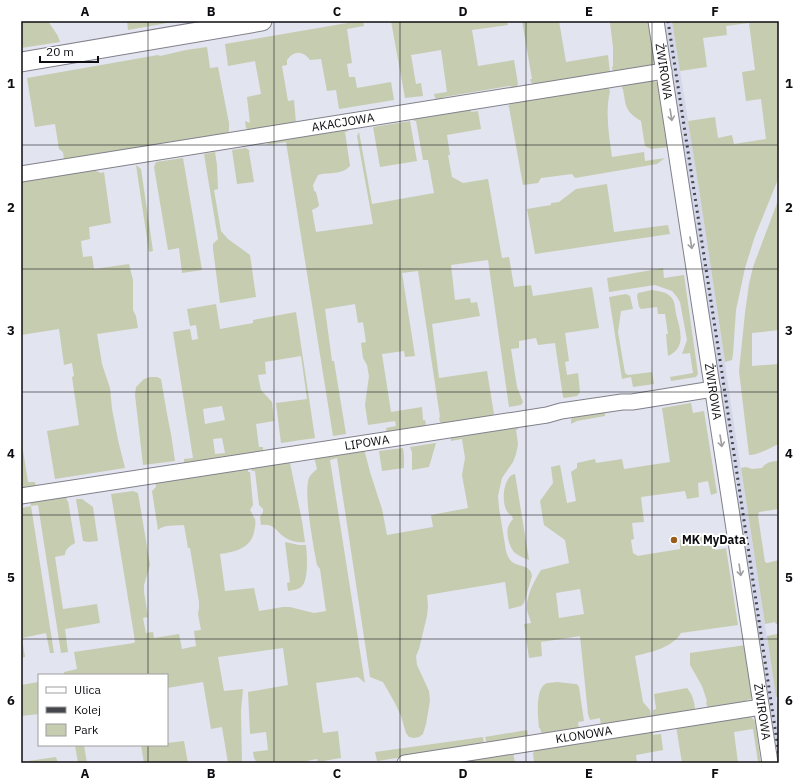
<svg xmlns="http://www.w3.org/2000/svg" width="800" height="784" font-family="'IBM Plex Sans',sans-serif">
  <style>
    .built { fill: #d4d6e9 }
    .green { fill: #c6ccb0; fill-rule: evenodd }
    .lines { fill: none; stroke-linecap: round; stroke-linejoin: round }
    .minor-casing { stroke: #80818b; stroke-width: 17 }
    .tertiary-casing { stroke: #80818b; stroke-width: 21 }
    .minor { stroke: #fff; stroke-width: 15 }
    .tertiary { stroke: #fff; stroke-width: 19 }
    .rail { stroke: #45464b; stroke-width: 3; stroke-dasharray: 2 4; stroke-linecap: butt }
    .oneway { stroke: #9e9ea0 }
    .grid { fill: none; stroke: #0d0d11; stroke-width: 1; stroke-opacity: 0.55 }
    .poi-dot { fill: #985d1d; stroke: #fff; stroke-width: 1.5 }
    .labels { text-anchor: middle; stroke-width: 4; stroke-linejoin: round; paint-order: stroke }
    .street-label { font-size: 12px; fill: #0d0d11; stroke: #fff }
    .poi-label { font-size: 12px; font-weight: bold; fill: #0d0d11; stroke: #fff; text-anchor: start }
    .neatline { fill: none; stroke: #0d0d11; stroke-width: 1.5 }
    .grid-label { font-size: 13px; text-anchor: middle; font-weight: bold; fill: #0d0d11 }
  </style>
  <rect width="100%" height="100%" fill="#e2e4ef"/>
  <path class="built" d="M662,21H672L699,189L735,431L779,716V763H776Z"/>
  <path class="green" d="M21,21H48L58,36L60,42L21,48Z
    M127,21H178L128,30Z
    M359,21H363L364,26L347,29L352,63L347,64L349,77H355L357,88L391,82L394,100L339,109L336,90L327,91L321,59L310,60C303,51 294,50 287,60V65L282,66L288,101L294,100L296,123L249,130L246,128L245,121L250,123L247,97L261,94L255,61L228,66L225,44Z
    M391,21H507L508,25L472,30L478,66L514,60L518,84L516,88L509,86L444,97L438,100L435,98L434,94L447,92L441,50L411,55L416,84L421,83L423,96L405,98Z
    M522,21H559L566,62L608,55L610,73L534,85L531,82L530,79H532Z
    M614,21H651L656,62C646,70 626,71 613,73L612,67L613,66V47L610,23Z
    M672,21H779V177L755,236L745,268L736,310L733,354L732,360L725,362L699,189L688,121L715,117L718,138L732,135L734,144L766,139L761,99L746,101L742,72L755,70L749,23L726,26L727,35L703,38L707,67L680,71Z
    M207,47L210,68L218,67L229,123V131L227,134L64,160L63,152L59,149L55,124L35,127L27,78L158,55L160,56L186,50Z
    M653,80L659,84L669,147L651,149L645,146L641,121C625,111 626,107 623,89H622V87L624,83Z
    M606,86L609,89L610,91C605,113 609,135 612,157L644,152L645,161L665,158L657,164L575,178L572,174L541,178L538,183L523,185L509,107H508L512,101Z
    M470,108L471,112L478,111L481,129L447,135L450,155H448L452,177L463,183L488,179L502,258L509,257L514,287L531,285L533,296L592,287L599,328L565,333L569,361L565,362L567,375L578,373L580,392L577,396L564,398L563,397L555,343L538,345L536,338L519,341V348L511,349L517,387L523,402L521,405L509,407L488,260L451,265L455,300L470,298L471,303L477,302L480,316L432,324L439,378L487,371L494,414L491,417L443,425L440,422L439,418L440,417L418,271L402,273L415,356L405,357L404,351L382,354L391,412L422,407L423,420H425L426,424L423,428L399,432L397,431H394L393,433L387,434L386,428L396,426L395,421L368,425L365,405L369,376L367,365L363,358L361,343L366,342L363,322L358,323L355,304L325,309L332,361H334L346,434L333,436L286,142L267,145L270,140L345,128L349,131L345,132L350,166C342,175 329,172 318,175L313,185L314,191L316,192L319,205L318,207L312,210L316,232L373,224L357,136L359,132L372,204L434,193L428,160H423L416,121H414L413,117Z
    M410,121L417,161L380,167L373,127Z
    M246,148L250,151L249,152L254,182L237,184L232,150Z
    M215,152L217,165L218,189L214,190L221,231L228,239L250,255L256,297L220,303L213,249V244L218,239L204,154Z
    M183,158L202,270L182,273L179,248L168,250L154,167L156,162Z
    M136,165L141,169L153,251L149,252Z
    M95,168L96,171L101,173L104,172L111,223L89,227L90,239L81,241L83,257L92,256L94,269L129,264L133,280V310L136,316L138,328L97,334L102,364L110,388L112,409L118,440L125,468L55,479L47,431L79,425L72,377L74,376L72,363L64,365L59,329L21,335V180Z
    M607,184L614,232L668,225L670,234L535,254L527,209L551,205V203L559,202L576,189Z
    M779,198V330L752,333V366L779,364V444C769,448 759,455 749,455L739,371L745,313L749,284L753,267Z
    M663,268L664,278L684,275L698,374L696,377L671,381L670,377L693,373L690,353L682,354L687,340L680,302L677,297L672,291L655,285L609,292L607,278Z
    M652,290C658,291 666,292 670,296C675,300 675,308 676,314C680,329 687,348 668,356L666,334H668L665,314H658L657,307L641,309L639,307L637,296L638,293Z
    M626,294L630,296L633,309L621,311L618,332L625,373L628,375L652,372L654,384L633,387L631,377L622,379L609,297Z
    M216,304L220,329L253,323V320L296,312L315,438L281,443L276,403L307,399L301,356L265,362L266,374L258,375L261,390L272,402L274,421L256,424L259,447H263V453L188,464L184,462V459L193,458L173,332L190,329L192,340L198,339L196,325L190,326L187,309ZM222,406L225,420L205,424L203,409ZM222,438L225,453L215,454L213,439Z
    M150,377H157L161,379L167,414L171,434L175,461L143,465L135,395L136,387L144,379Z
    M691,403L693,413L704,411L717,493L711,495L708,481L698,483L699,497L687,499L685,491L641,497L644,522L632,523L634,539L631,540L633,553L638,556L643,555L680,549V540L704,536L706,546L714,545L715,550L726,548L738,625L681,633C672,648 651,652 635,656L643,702L650,710L651,718L601,726L600,718L590,720L588,714L580,636L541,642L542,656L529,658L524,624L531,623C530,619 528,614 527,610C526,596 534,581 541,570L569,563L565,540L544,525L540,501L553,483L551,467L560,465L567,503L576,501L571,472L577,468V463L595,459L596,463L622,459L624,469L670,462L662,408ZM580,589L584,614L559,618L556,593Z
    M605,412V416L577,421L571,424V420L573,416Z
    M518,425V429L516,430L518,444L516,454L513,462L502,478L498,496L499,508L506,551C507,555 509,559 512,562C519,567 531,565 532,576L524,603L521,606L509,609L505,582L427,595L428,606L427,616L419,649L416,656L417,665L429,691L430,701L426,724L423,734L419,737L414,738L409,737L406,733L401,716L395,703L383,682L370,677L337,458L330,460L365,683L358,677L316,683L323,733L338,731L341,758L318,762L317,759L297,763H257L254,758L253,752L268,750L266,732L250,734L248,692L288,685L283,648L218,657L224,691L243,689L241,711L242,763H228L222,727L211,729L203,682L167,688V675H64V672L77,669L74,652L134,643L135,641L111,494L133,491L138,493L150,565L144,585V592L148,617L143,618L146,633L153,632L154,638L179,634L182,649L196,646L194,631L201,630L198,614L199,608V602L190,548H188L184,525C175,526 165,524 158,530L152,491L156,487L155,481L248,467V472H250L253,505L250,510C252,513 253,516 255,519C256,523 255,528 254,532C251,548 235,552 220,554L225,591L254,588L259,611L283,607H290L314,613L326,611L320,569L317,565C314,549 302,487 310,476C312,473 315,471 317,469L314,457L364,449L370,472L382,509L387,535L433,527L431,515L468,508L462,475L465,458L462,439L451,441V435Z
    M21,438L28,482H35L36,488L21,490Z
    M436,443L429,467L412,470V452L410,447Z
    M403,448L404,456V468L382,471L379,451Z
    M288,461L290,463L302,521L305,542C299,543 292,542 286,538C276,532 275,523 261,525L260,517L263,512V509L259,505L255,471H252L251,467Z
    M779,461V509L759,512L758,516L765,562L767,563L779,560V623L776,624L775,622L765,624L741,468L746,467L752,469L762,468C766,462 772,461 779,461Z
    M515,474L516,480L529,560C524,558 519,556 515,553C509,547 505,532 509,525C510,523 511,521 513,519L512,516C501,511 502,486 509,478C511,475 512,475 515,474Z
    M66,495L67,501H68L75,543C70,546 65,549 65,555L55,557L63,609L97,604L100,623L65,629L68,652L61,653L38,505L31,506L54,653H50L46,633L22,638L25,657L21,658V508L31,506L30,499Z
    M76,499H82L93,507L98,541L88,542L83,541Z
    M285,542L299,545H306C307,555 309,581 301,587C298,590 292,590 288,591L287,583L290,582Z
    M777,633H779V697H776L767,636L777,634Z
    M746,645L752,693L751,699L747,700L742,704L710,709L707,706L706,702L707,701L702,686L690,665V653Z
    M39,682V714L21,716V685Z
    M557,682L575,684H577L579,687L584,721L578,722L579,730L545,735L541,732L540,728H539C538,717 535,691 545,684C548,682 553,683 557,682Z
    M687,688C692,694 694,700 695,708L693,712L653,718V710L656,709L654,694Z
    M750,716L755,721L761,763H752L758,762L753,729L734,732L738,763H682L676,726Z
    M527,730L528,734L525,738L487,744L485,737Z
    M652,730L653,735L661,734L663,750L636,755L637,763H534L533,753L534,752L536,748Z
    M483,737L484,745L377,761L375,752Z
    M184,741L188,763H153V761L144,763L141,745H167V743Z
    M75,745H84L87,763H78Z
    M513,752L515,763H442Z
    M56,757L58,763H21V762Z"/>
  <g class="lines">
    <defs>
      <g id="minor">
        <path id="s1" d="M656,21L770,763"/>
        <path id="s2" d="M21,174L664,71"/>
        <path id="s3" d="M21,496L547,415L561,411L622,402H632L713,389"/>
        <path id="s4" d="M405,763L761,707"/>
      </g>
      <path id="tertiary" d="M21,62L262,21"/>
    </defs>
    <use href="#minor" class="minor-casing"/>
    <use href="#tertiary" class="tertiary-casing"/>
    <use href="#minor" class="minor"/>
    <use href="#tertiary" class="tertiary"/>
    <path class="rail" d="M668,21L722,373L779,755"/>
  </g>
  <defs><path id="oneway-shaft" d="M-6 0H5M1.5-3L5.5 0L1.5 3" fill="none" stroke-width="1.6" stroke-linecap="round" stroke-linejoin="round"/></defs>
  <g class="oneway">
    <use href="#oneway-shaft" transform="translate(671 115) rotate(81)"/>
    <use href="#oneway-shaft" transform="translate(691 243) rotate(81)"/>
    <use href="#oneway-shaft" transform="translate(721 441) rotate(81)"/>
    <use href="#oneway-shaft" transform="translate(740 570) rotate(81)"/>
  </g>
  <path class="grid" d="M148,21V675M274,21V763M400,21V763M526,21V763M652,21V763M21,145H779M21,269H779M21,392H779M21,515H779M21,639H779M148,745V763"/>
  <circle class="poi-dot" cx="674" cy="540" r="4"/>
  <g class="labels">
    <g class="street-label">
      <text dy="4" stroke="none"><textPath href="#s1" startOffset="51">ŻWIROWA</textPath></text>
      <text dy="4" stroke="none"><textPath href="#s2" startOffset="326">AKACJOWA</textPath></text>
      <text dy="4" stroke="none"><textPath href="#s1" startOffset="375">ŻWIROWA</textPath></text>
      <text dy="4" stroke="none"><textPath href="#s3" startOffset="350">LIPOWA</textPath></text>
      <text dy="4" stroke="none"><textPath href="#s1" startOffset="699">ŻWIROWA</textPath></text>
      <text dy="4" stroke="none"><textPath href="#s4" startOffset="181">KLONOWA</textPath></text>
    </g>
    <g class="poi-label">
      <text x="682" y="544">MK MyData</text>
    </g>
  </g>
  <rect width="800" height="784" fill="none" stroke="#ffffff" stroke-width="44"/>
  <rect x="38" y="674" width="130" height="72" fill="#ffffff" stroke="#9e9ea0"/>
  <rect x="46" y="687" width="20" height="6" fill="#ffffff" stroke="#9e9ea0"/>
  <text x="74" y="694" font-size="12" fill="#0d0d11">Ulica</text>
  <rect x="46" y="707" width="20" height="6" fill="#45464b" stroke="#9e9ea0"/>
  <text x="74" y="714" font-size="12" fill="#0d0d11">Kolej</text>
  <rect x="46" y="724" width="20" height="12" fill="#c6ccb0" stroke="#9e9ea0"/>
  <text x="74" y="734" font-size="12" fill="#0d0d11">Park</text>
  <path d="M40 56v6h58v-6" fill="none" stroke="#0d0d11" stroke-width="2"/>
  <text x="46" y="56" font-size="12" fill="#0d0d11" stroke="#ffffff" stroke-width="3" paint-order="stroke">20 m</text>
  <rect x="22" y="22" width="756" height="740" class="neatline"/>
  <g class="grid-label">
    <text x="85" y="16">A</text>
    <text x="211" y="16">B</text>
    <text x="337" y="16">C</text>
    <text x="463" y="16">D</text>
    <text x="589" y="16">E</text>
    <text x="715" y="16">F</text>
    <text x="11" y="88">1</text>
    <text x="789" y="88">1</text>
    <text x="11" y="212">2</text>
    <text x="789" y="212">2</text>
    <text x="11" y="335">3</text>
    <text x="789" y="335">3</text>
    <text x="11" y="458">4</text>
    <text x="789" y="458">4</text>
    <text x="11" y="582">5</text>
    <text x="789" y="582">5</text>
    <text x="11" y="705">6</text>
    <text x="789" y="705">6</text>
    <text x="85" y="778">A</text>
    <text x="211" y="778">B</text>
    <text x="337" y="778">C</text>
    <text x="463" y="778">D</text>
    <text x="589" y="778">E</text>
    <text x="715" y="778">F</text>
  </g>
</svg>
